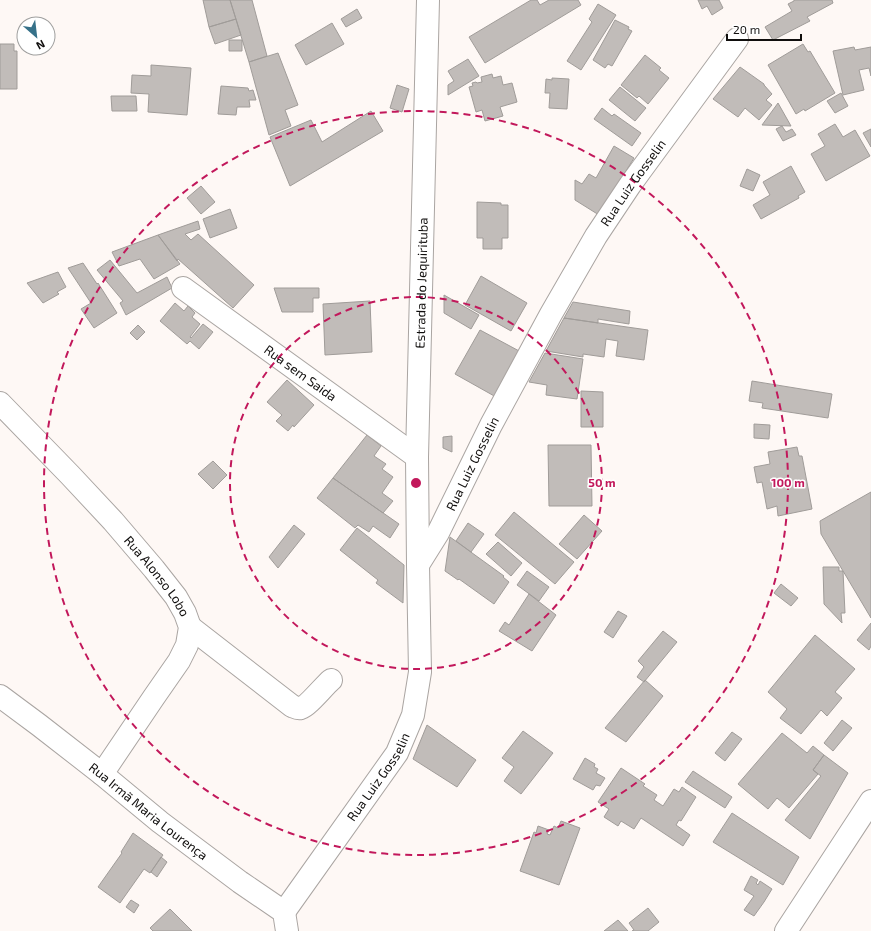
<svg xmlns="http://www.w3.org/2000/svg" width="871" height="931" font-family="'Exo 2',sans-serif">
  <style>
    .building { fill: #c1bcb9; stroke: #a09c99 }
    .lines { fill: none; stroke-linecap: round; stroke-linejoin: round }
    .minor-casing { stroke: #aaa5a2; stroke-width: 24 }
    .major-casing { stroke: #aaa5a2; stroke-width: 24 }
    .minor { stroke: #fff; stroke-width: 22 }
    .major { stroke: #fff; stroke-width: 22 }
    .ring { fill: none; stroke: #c2185b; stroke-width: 2; stroke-dasharray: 7 5 }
    .labels { text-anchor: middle; stroke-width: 3; stroke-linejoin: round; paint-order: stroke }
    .street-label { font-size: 13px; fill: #100e0d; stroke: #fff }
    .centre { fill: #c2185b; stroke: #fff; stroke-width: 2 }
    .ring-label { font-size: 12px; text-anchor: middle; font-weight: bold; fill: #c2185b; stroke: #fff; stroke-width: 3; stroke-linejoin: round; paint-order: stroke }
  </style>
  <rect width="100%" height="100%" fill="#fef8f5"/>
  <path class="building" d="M203,0H230L236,19L209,27Z
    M230,0H252L267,56L249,62Z
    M531,0H537L540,5L549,0H578L581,5L485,63L469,37Z
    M698,0H719L723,8L712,15L707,6L702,9Z
    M794,0H832L833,3L807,17L810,21L773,40L765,27L792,11L788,4L794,1Z
    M598,4L616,15L581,70L567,61L592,22L589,19Z
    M357,9L362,18L346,27L341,19Z
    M236,19L241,35L215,44L209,27Z
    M615,20L629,27L628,29L632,31L612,66L608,64L605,68L593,60Z
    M332,23L344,44L306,65L295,45Z
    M229,40H242V51H229Z
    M0,44H14V51H17V89H0Z
    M803,44L808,52L810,51L835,93L805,111L804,109L796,114L768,65Z
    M854,47L855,50L871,47V76L869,68L859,70L864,90L843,95L833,51Z
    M278,53L298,105L285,110L291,126L269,135L249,62Z
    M645,55L661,68L659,70L669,78L648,104L639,96L637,98L621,85Z
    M468,59L479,76L448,95V85L454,81L448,71Z
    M151,65L191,68L187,115L148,112L149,94L131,93L132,75L151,76Z
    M740,67L764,84V85L772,94L766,100L772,105L759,120L745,108L738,117L713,99Z
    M492,74L493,78L501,76L503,85L512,83L517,102L500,107L503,116L485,121L482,110L476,112L469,87L473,86L472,83L476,82L477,83L482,82L481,77Z
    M552,78L569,79L567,109L549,108L550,93H545L546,79L552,80Z
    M397,85L409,89L402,112L390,108Z
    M221,86L248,88L249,91L253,90L256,100H249L250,107H237L236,115L218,114Z
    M620,87L646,108L635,121L609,100Z
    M841,93L848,106L835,113L827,101Z
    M111,96H136L137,111H112Z
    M778,103L791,126L762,125Z
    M602,108L612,116L614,114L641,133L632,146L594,119Z
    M371,111L383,131L290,186L270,137L311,120L322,142Z
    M835,124L843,137L855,130L870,156L826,181L811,154L825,146L818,134Z
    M782,126L786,132L792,129L796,135L783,141L776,129Z
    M871,129V147L863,133Z
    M614,146L634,158L599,215L575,200V180L582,184L589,174L596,178Z
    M791,166L805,192L798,196L799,198L761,219L753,205L770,195L763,182Z
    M747,169L760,175L753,191L740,186Z
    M201,186L215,202L201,214L187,198Z
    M477,202L501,203V205H508V238H502V249H483V238H477Z
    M230,209L237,228L210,238L203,219Z
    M198,221L200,229L185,234L191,240L198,234L254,285L233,308L178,259L177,261L158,235Z
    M158,235L180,264L154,279L140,259L119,266L112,252Z
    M110,260L137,293L167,277L172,288L126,315L120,303L123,301L97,270Z
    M83,263L97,284L98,283L117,313L94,328L81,309L91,303L68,268Z
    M58,272L66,287L57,292L59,294L43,303L27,283Z
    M481,276L527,303L511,331L465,305Z
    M274,288H319V298H313V312H282Z
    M444,295L479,315L471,329L444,313Z
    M370,301L372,352L325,355L323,304Z
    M573,302L630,311L629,324L598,319V323L564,318Z
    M175,303L184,311L188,306L195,313L192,317L200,324L190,337L191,338L203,324L213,332L199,349L190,341L187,344L160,321Z
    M564,318L648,330L644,360L616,356L618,341L606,339L604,357L583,354V357L546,351Z
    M138,325L145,332L137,340L130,333Z
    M480,330L521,352L496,397L455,374Z
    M545,353L583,359L577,399L546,395L547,385L529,382Z
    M287,380L314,405L294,427L293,425L288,431L276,421L282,415L267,402Z
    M752,381L832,394L828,418L762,408L763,403L749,401Z
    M581,391L603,392V427H581Z
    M754,424L770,425L769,439L754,438Z
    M367,435L381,446L374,456L386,464L382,469L393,477L382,493L393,501L383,513L333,478Z
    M452,436V452L443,448V437Z
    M548,445H591L592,506H549Z
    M797,447L799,456H802L812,509L778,516L777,506L767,509L762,482L757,483L754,467L770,464L768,452Z
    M213,461L227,475L213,489L198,474Z
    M333,478L399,524L390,538L373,526L369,532L358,525L355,528L317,498Z
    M871,492V618L821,534L820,521Z
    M514,512L574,562L555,584L495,535Z
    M584,515L602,531L577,559L559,544Z
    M468,523L484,534L471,552L456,541Z
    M294,525L305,534L278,568L269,557Z
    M357,528L404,565L403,603L376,583L378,580L340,550Z
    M450,537L504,576L503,577L509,582L494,604L459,579L458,580L445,571Z
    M498,542L522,563L511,576L486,554Z
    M823,567H839V571H843L845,613H841L842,623L824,604Z
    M527,571L549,587L539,601L517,585Z
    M781,584L798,598L791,606L774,593Z
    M529,594L556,615L532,651L499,631L505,622L509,625Z
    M618,611L627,616L613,638L604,632Z
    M871,623V646L869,650L857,640Z
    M663,631L677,642L644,682L637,677L644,667L638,661Z
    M815,635L855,669L835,692L842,698L827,716L821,710L801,734L780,718L787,709L768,692Z
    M645,680L663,696L626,742L605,728Z
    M842,720L852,728L833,751L824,743Z
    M427,725L476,760L457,787L413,759Z
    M523,731L553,753L521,794L504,781L514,767L502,758Z
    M732,732L742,739L725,761L715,753Z
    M782,733L807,753L813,746L824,755L813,770L818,774L789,808L777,798L768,809L738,784Z
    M824,755L848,773L810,839L785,820L821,776L813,770Z
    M585,758L595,764L594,767L598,769L596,773L605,778L600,786L596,785L593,790L573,779Z
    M621,768L645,784L643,786L657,795L654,800L663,806L674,789L679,792L682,787L696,797L681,821L679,820L676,825L690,835L683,846L641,818L634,829L621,821L618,826L604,817L609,809L598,802Z
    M693,771L732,797L725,808L685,782Z
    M732,813L799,857L783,885L713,842Z
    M561,821L580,828L559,885L520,871L534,832L536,833L538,826L549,830L547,834L550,835L554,826L558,828Z
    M133,833L163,855L150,873L144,869L120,903L98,887L122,853L121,852Z
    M161,857L167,862L157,877L151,872Z
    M751,876L758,880L756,883L758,885L760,881L772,889L764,902L754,916L744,910L754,896L744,890Z
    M131,900L139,905L134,913L126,907Z
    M648,908L659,922L648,931H632L634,930L629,923Z
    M170,909L192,931H153L150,928Z
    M618,920L628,931H604Z"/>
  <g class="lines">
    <defs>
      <g id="minor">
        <path id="s1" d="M183,288L417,457"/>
        <path id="s2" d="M0,403L70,475L113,521L154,569L176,597L185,613L190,627L187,645L179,661L154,697L102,774"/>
        <path id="s3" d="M418,565L417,457L428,0"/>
        <path d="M190,627L292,706C295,707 297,709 301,708C308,706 324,686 331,680"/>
        <path id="s4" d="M0,696L39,725L102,774L160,822L240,882L284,912L287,931"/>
        <path id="s5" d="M284,912L397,753L413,715L420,672L418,565L438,533L491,425L551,314L596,236L630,185L737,39"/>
      </g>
      <path id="major" d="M786,931L871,801"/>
    </defs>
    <use href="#minor" class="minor-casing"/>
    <use href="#major" class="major-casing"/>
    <use href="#minor" class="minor"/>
    <use href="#major" class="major"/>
  </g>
  <g class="ring">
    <circle cx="416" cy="483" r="186"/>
    <circle cx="416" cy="483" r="372"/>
  </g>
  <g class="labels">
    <g class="street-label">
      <text dy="5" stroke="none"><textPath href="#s5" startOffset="826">Rua Luiz Gosselin</textPath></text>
      <text dy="5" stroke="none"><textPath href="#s3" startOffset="282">Estrada do Jequirituba</textPath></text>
      <text dy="5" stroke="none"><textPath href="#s1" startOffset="145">Rua sem Saida</textPath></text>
      <text dy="5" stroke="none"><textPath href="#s5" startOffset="502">Rua Luiz Gosselin</textPath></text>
      <text dy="5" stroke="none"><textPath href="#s2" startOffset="234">Rua Alonso Lobo</textPath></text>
      <text dy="5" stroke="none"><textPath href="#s5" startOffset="165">Rua Luiz Gosselin</textPath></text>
      <text dy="5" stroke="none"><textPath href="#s4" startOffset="188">Rua Irmã Maria Lourença</textPath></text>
    </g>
  </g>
  <circle cx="416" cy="483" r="6" class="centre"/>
  <g class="ring-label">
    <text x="602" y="487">50 m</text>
    <text x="788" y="487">100 m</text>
  </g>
  <g transform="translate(36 36) rotate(152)"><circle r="19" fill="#ffffff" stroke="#9f9f9e"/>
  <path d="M0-3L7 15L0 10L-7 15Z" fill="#367189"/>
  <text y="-6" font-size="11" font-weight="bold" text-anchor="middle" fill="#100e0d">N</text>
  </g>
  <path d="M727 34v6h74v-6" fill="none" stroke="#100e0d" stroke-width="2"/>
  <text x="733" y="34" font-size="12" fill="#100e0d" stroke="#ffffff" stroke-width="3" paint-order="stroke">20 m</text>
</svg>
